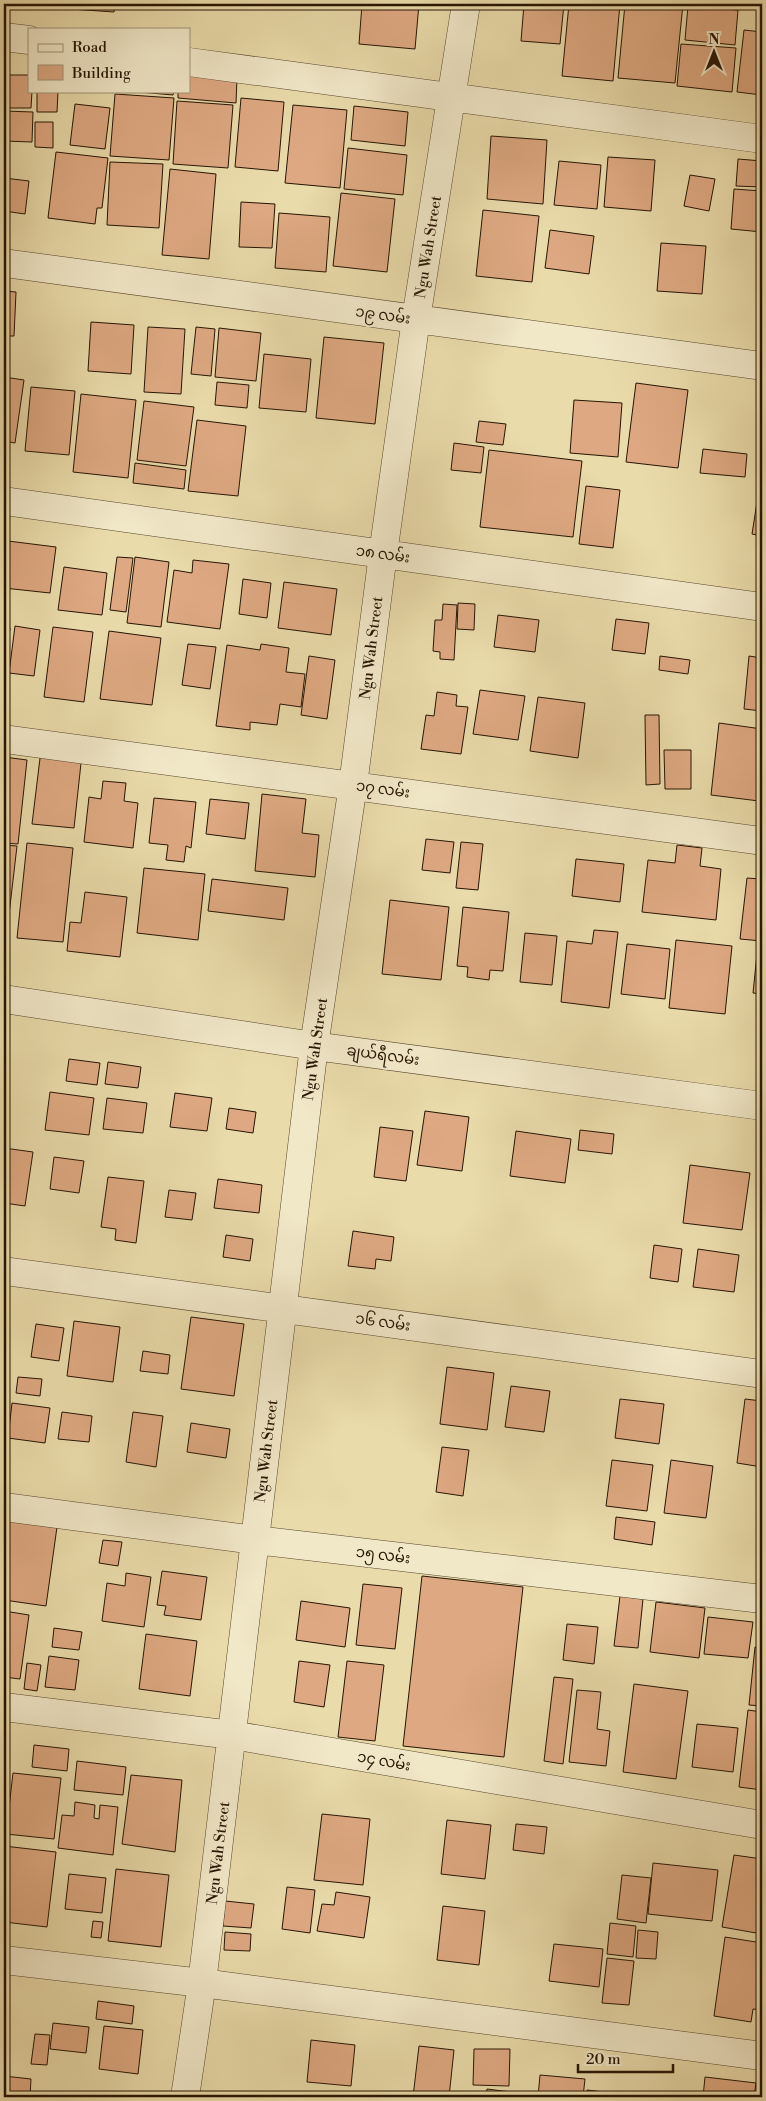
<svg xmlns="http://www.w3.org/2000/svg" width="766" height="2101" font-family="'Libre Bodoni','Noto Sans Myanmar',serif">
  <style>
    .building { fill: #dea982; stroke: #261503 }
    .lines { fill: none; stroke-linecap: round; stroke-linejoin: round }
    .minor-casing { stroke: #57462d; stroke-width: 29 }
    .minor { stroke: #f1e8c8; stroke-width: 28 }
    .labels { text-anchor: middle; stroke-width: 4; stroke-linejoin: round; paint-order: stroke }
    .street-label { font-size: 15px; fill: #261503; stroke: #f1e8c8 }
  </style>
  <rect width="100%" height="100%" fill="#eadbaa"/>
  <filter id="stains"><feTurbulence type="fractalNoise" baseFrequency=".004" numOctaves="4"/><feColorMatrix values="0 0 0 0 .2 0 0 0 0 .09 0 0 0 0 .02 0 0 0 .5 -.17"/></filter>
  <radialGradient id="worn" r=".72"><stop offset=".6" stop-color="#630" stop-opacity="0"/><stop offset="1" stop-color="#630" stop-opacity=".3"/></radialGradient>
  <path class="building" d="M27,4H115L114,12L27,6Z
    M362,4H419L415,49L359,44Z
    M524,4H564L560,44L521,41Z
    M569,4H620L613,81L562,76Z
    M625,4H683L675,83L618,78Z
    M688,6L738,10L735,45L685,40Z
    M744,30L762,32V95L737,92Z
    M681,44L736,48L732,92L677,86Z
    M7,75H29V91H32L31,108H6Z
    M189,75L237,78L236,103L178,98V91H189Z
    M37,91H58L57,112H37Z
    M128,91H174L173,95Z
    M115,94L174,98L169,160L110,156Z
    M241,98L284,102L278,171L235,167Z
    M177,101L233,105L228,168L173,164Z
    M75,104L110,108L105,149L70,145Z
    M293,105L347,110L340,188L285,183Z
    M354,106L408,112L405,146L351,140Z
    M4,111L33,112L32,142L4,141Z
    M35,122H53V148L35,147Z
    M491,136L547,140L543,204L487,199Z
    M348,148L407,155L403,195L344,189Z
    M56,152L108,158L102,208H97L95,224L48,218Z
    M608,157L655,160L651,211L604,207Z
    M738,159L762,161V187L736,186Z
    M559,161L601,165L597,209L554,205Z
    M110,162L163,164L159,228L107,225Z
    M170,169L216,174L209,259L162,255Z
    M690,175L715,179L709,211L684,206Z
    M4,178L29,181L25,214L4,211Z
    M734,189L762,191V232L731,229Z
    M341,193L395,199L387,272L333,266Z
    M241,202L275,204L272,248L239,247Z
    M483,210L539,216L532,282L476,276Z
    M279,213L330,217L326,272L275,268Z
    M550,230L594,236L589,274L545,268Z
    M661,243L706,246L702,294L657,291Z
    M4,291L16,292L14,336H4Z
    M91,322L134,325L131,374L88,371Z
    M148,327L185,329L181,394L144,392Z
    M196,327L215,329L211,376L191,374Z
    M219,328L261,333L256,381L215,377Z
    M324,337L384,343L375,424L316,418Z
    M264,354L311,359L306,412L259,408Z
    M4,377L24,380L15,443L4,441Z
    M217,382L249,385L247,408L215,405Z
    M636,383L688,390L678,468L626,462Z
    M31,387L75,391L69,455L25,451Z
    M81,394L136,400L128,478L73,472Z
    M574,400L622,403L618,457L570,453Z
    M144,401L194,407L186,466L137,460Z
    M197,420L246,426L238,496L188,491Z
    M479,421L506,424L503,445L476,442Z
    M454,443L484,447L481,473L451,470Z
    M703,449L747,454L745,477L700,473Z
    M489,450L582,461L573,537L480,527Z
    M135,463L186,470L184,489L133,483Z
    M586,486L620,490L613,548L579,544Z
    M757,502H762V536L752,534Z
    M8,541L56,547L50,593L4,588Z
    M117,557L133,558L126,612L110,610Z
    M135,557L169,562L161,627L127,623Z
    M193,560L229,564L220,629L167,622L174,570L192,573Z
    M64,567L107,573L102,615L58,610Z
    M243,579L271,583L267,618L239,614Z
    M284,582L337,589L331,635L278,628Z
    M458,603L475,604L474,630L457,629Z
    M443,604L457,605L454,660L440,659V652L433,651L435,620H442Z
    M498,615L539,620L535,652L494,647Z
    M616,619L649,623L645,654L612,650Z
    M15,626L40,630L34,676L9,673Z
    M4,627L10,628L4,676Z
    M53,627L93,632L84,702L44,697Z
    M109,631L161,638L152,705L100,699Z
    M188,644L216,647L210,689L182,685Z
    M261,644L289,648L286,672L305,674L301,707L280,704L277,725L250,722V730L216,726L227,645L260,650Z
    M309,656L335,660L327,719L301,715Z
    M660,656L690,660L688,674L659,670Z
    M749,656L762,658V711L744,709Z
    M480,690L525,696L518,740L473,734Z
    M437,692L457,695L456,706L468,707L461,754L421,749L426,715L434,716Z
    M538,697L585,703L578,758L530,751Z
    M645,715H659L660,784L646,785Z
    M719,723L762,729V774L759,801L711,795Z
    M41,750L82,754L74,828L32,824Z
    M664,750H691V789H665Z
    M4,757L27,760L18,844L4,843Z
    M103,781L126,783L124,801L138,803L133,848L84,842L89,797L101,799Z
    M262,794L306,799L302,833L319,835L315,877L255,871Z
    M154,798L196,802L191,848L186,846L184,862L166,860L168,845L149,843Z
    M210,799L249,803L245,839L206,834Z
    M426,839L454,842L450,873L422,870Z
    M461,842L483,844L478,890L456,888Z
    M27,843L73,848L63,942L17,938Z
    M4,845L17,846L7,932H4Z
    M677,845L702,848L700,866L721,869L716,920L642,912L648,860L675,863Z
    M576,859L624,864L620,902L572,896Z
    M144,868L205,874L198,940L137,933Z
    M762,874V941L740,939L747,878L761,879Z
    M212,879L288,888L284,920L208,911Z
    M85,892L127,897L120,957L67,951L70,922L81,923Z
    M390,900L449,907L441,980L382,974Z
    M463,907L509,912L503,971L490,970L489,980L467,977L468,967L457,966Z
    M594,930L618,932L609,1008L561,1002L567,941L592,944Z
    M525,933L557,936L552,985L520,982Z
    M676,940L732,946L725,1014L669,1008Z
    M627,944L670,949L665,999L621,994Z
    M757,954H762V994L753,993Z
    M69,1059L100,1063L97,1085L66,1081Z
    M108,1062L141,1067L138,1088L105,1084Z
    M50,1092L94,1098L89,1135L45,1130Z
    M175,1093L212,1098L207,1131L170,1127Z
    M107,1098L147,1103L143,1133L103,1129Z
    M229,1108L256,1112L253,1133L226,1129Z
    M425,1111L469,1117L462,1171L417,1165Z
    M380,1127L413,1131L406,1181L374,1177Z
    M580,1130L614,1134L612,1154L578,1150Z
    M516,1131L571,1139L565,1183L510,1176Z
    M4,1148L33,1152L25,1206L4,1203Z
    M54,1157L84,1161L79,1193L50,1189Z
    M690,1165L750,1173L742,1230L683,1223Z
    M108,1177L144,1181L136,1243L115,1240L116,1229L101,1227Z
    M218,1179L262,1185L259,1213L214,1208Z
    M169,1190L196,1193L192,1220L165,1217Z
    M353,1231L394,1237L391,1261L376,1259L375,1269L348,1266Z
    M226,1235L253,1239L250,1261L223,1257Z
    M654,1245L682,1249L678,1282L650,1278Z
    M698,1249L739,1255L734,1292L693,1287Z
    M191,1317L244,1324L234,1396L181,1389Z
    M74,1321L120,1327L113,1382L67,1376Z
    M36,1324L64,1328L59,1361L31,1357Z
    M143,1351L170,1355L168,1374L140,1371Z
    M447,1367L494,1373L487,1430L440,1424Z
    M18,1377L42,1379L40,1396L16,1393Z
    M511,1386L550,1391L544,1432L505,1427Z
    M620,1399L664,1404L659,1444L615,1438Z
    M745,1399L762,1401V1467L737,1463Z
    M12,1403L50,1408L45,1443L8,1438Z
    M62,1412L92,1416L89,1442L58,1439Z
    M133,1412L163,1416L156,1467L126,1462Z
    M191,1423L230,1429L226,1458L187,1452Z
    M442,1447L469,1450L463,1496L436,1492Z
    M612,1460L653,1465L647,1511L606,1506Z
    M671,1460L713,1466L706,1518L664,1513Z
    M616,1517L655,1522L652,1545L614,1539Z
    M4,1519L57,1527L46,1606L4,1600Z
    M103,1540L122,1542L118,1566L99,1563Z
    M162,1571L207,1577L201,1620L164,1615L166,1606L157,1605Z
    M126,1573L151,1577L144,1627L102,1621L107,1583L125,1586Z
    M422,1576L523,1587L504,1757L403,1746Z
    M363,1584L402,1588L395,1649L356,1645Z
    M620,1596L643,1599L638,1648L614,1646Z
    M301,1601L350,1608L345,1647L296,1640Z
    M656,1602L705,1608L699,1658L650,1652Z
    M4,1611L29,1615L20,1679L4,1677Z
    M708,1617L753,1622L748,1658L704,1654Z
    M567,1624L598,1627L594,1664L563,1660Z
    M54,1628L82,1632L79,1650L52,1647Z
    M146,1634L197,1641L190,1696L139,1689Z
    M755,1647L762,1648V1706L749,1705Z
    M49,1656L79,1660L75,1690L45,1687Z
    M299,1661L330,1665L324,1707L294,1702Z
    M347,1661L384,1665L375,1741L338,1737Z
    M27,1663L41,1665L37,1691L24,1689Z
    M554,1677L573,1679L563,1764L544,1761Z
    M634,1684L688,1691L676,1779L623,1772Z
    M577,1690L601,1692L597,1729L610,1731L606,1766L569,1762Z
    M748,1710L762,1712V1790L739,1787Z
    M697,1724L738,1728L733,1772L692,1767Z
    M34,1745L69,1749L67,1771L32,1767Z
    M77,1761L126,1767L123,1795L74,1790Z
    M13,1773L61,1778L54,1839L6,1834Z
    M131,1775L182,1780L175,1852L122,1844Z
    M75,1802L95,1805L94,1818L99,1819L100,1805L118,1807L113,1855L58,1848L62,1815L74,1816Z
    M322,1814L370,1819L363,1885L314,1880Z
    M447,1820L491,1825L485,1879L441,1874Z
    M516,1824L547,1827L544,1854L513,1850Z
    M4,1846L56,1852L47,1927L4,1922Z
    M734,1855L762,1859V1934L722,1927Z
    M653,1863L718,1870L712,1921L648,1914Z
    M116,1869L169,1875L161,1947L108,1941Z
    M69,1874L106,1878L102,1913L65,1909Z
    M622,1875L651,1878L646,1923L617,1919Z
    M287,1887L315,1890L310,1933L282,1929Z
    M336,1892L370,1897L364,1938L317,1931L322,1904L334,1905Z
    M225,1901L254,1904L251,1928L223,1926Z
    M443,1906L485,1911L479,1965L437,1960Z
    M93,1921L103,1922L101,1938L91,1937Z
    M610,1923L636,1926L633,1957L607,1954Z
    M638,1930L658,1932L656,1959L636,1958Z
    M225,1932L251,1934L250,1951L224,1950Z
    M725,1937L762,1943V2010L753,2009L751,2022L714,2016Z
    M554,1944L603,1949L599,1987L549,1981Z
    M607,1958L634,1961L629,2005L602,2003Z
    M98,2001L134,2006L132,2024L96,2019Z
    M53,2023L89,2027L86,2053L50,2049Z
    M104,2026L143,2030L138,2074L99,2069Z
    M35,2034L50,2035L47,2065L31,2064Z
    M311,2040L355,2045L351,2086L307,2082Z
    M419,2046L454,2050L449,2097H413Z
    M474,2049H510L509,2086L473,2085Z
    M540,2075L585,2079L583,2097H538Z
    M4,2076L31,2079L30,2097H4Z
    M705,2077L756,2083L754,2097H703Z
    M487,2089L519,2093L518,2097H486Z
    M587,2090L639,2096V2097H587Z"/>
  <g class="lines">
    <defs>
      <path id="minor" d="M4,37L29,40
        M189,62L762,139
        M4,263L762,366
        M4,501L762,607
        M4,739L762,841
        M4,999L314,1046L762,1106
        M4,1271L762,1374
        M4,1507L255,1540L762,1599
        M4,1707L232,1735L762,1825
        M4,1960L202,1983L762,2056
        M185,2097L202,1983L314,1046L353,785L383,554L416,319L466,4"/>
    </defs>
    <use href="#minor" class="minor-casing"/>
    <use href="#minor" class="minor"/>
  </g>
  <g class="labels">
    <g class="street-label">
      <text transform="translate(428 247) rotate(-81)" y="5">Ngu Wah Street</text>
      <text transform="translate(383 315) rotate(8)" y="5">၁၉ လမ်း</text>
      <text transform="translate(383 554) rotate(8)" y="5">၁၈ လမ်း</text>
      <text transform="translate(371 648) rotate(-83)" y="5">Ngu Wah Street</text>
      <text transform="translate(383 789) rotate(8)" y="5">၁၇ လမ်း</text>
      <text transform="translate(315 1049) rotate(-82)" y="5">Ngu Wah Street</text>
      <text transform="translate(383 1055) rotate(8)" y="5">ချယ်ရီလမ်း</text>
      <text transform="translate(383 1322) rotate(8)" y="5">၁၆ လမ်း</text>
      <text transform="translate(266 1451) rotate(-83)" y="5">Ngu Wah Street</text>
      <text transform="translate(383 1555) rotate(7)" y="5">၁၅ လမ်း</text>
      <text transform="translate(384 1761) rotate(10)" y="5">၁၄ လမ်း</text>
      <text transform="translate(218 1853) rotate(-83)" y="5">Ngu Wah Street</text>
    </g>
  </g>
  <rect width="766" height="2101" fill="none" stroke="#eadbaa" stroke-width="20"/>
  <rect x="5" y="5" width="756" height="2091" fill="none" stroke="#261503" stroke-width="2.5"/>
  <rect x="10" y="10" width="746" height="2081" fill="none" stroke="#261503"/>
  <rect x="28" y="28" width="162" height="65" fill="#f1e8c8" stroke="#a09479"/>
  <rect x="38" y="44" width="25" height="8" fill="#f1e8c8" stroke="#a09479"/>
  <text x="72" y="52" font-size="15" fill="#261503">Road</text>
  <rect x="38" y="65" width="25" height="15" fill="#dea982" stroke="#a09479"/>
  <text x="72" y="78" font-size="15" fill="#261503">Building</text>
  <g transform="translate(714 52)" stroke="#f1e8c8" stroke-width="4" paint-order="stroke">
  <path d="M0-4L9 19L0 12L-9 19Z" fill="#261503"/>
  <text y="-8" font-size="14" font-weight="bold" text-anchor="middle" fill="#261503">N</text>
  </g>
  <path d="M578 2064v8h95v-8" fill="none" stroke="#261503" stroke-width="2.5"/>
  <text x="586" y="2064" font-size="15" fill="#261503" stroke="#f1e8c8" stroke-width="4" paint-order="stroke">20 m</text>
  <rect width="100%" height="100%" filter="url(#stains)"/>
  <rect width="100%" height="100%" fill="url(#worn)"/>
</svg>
